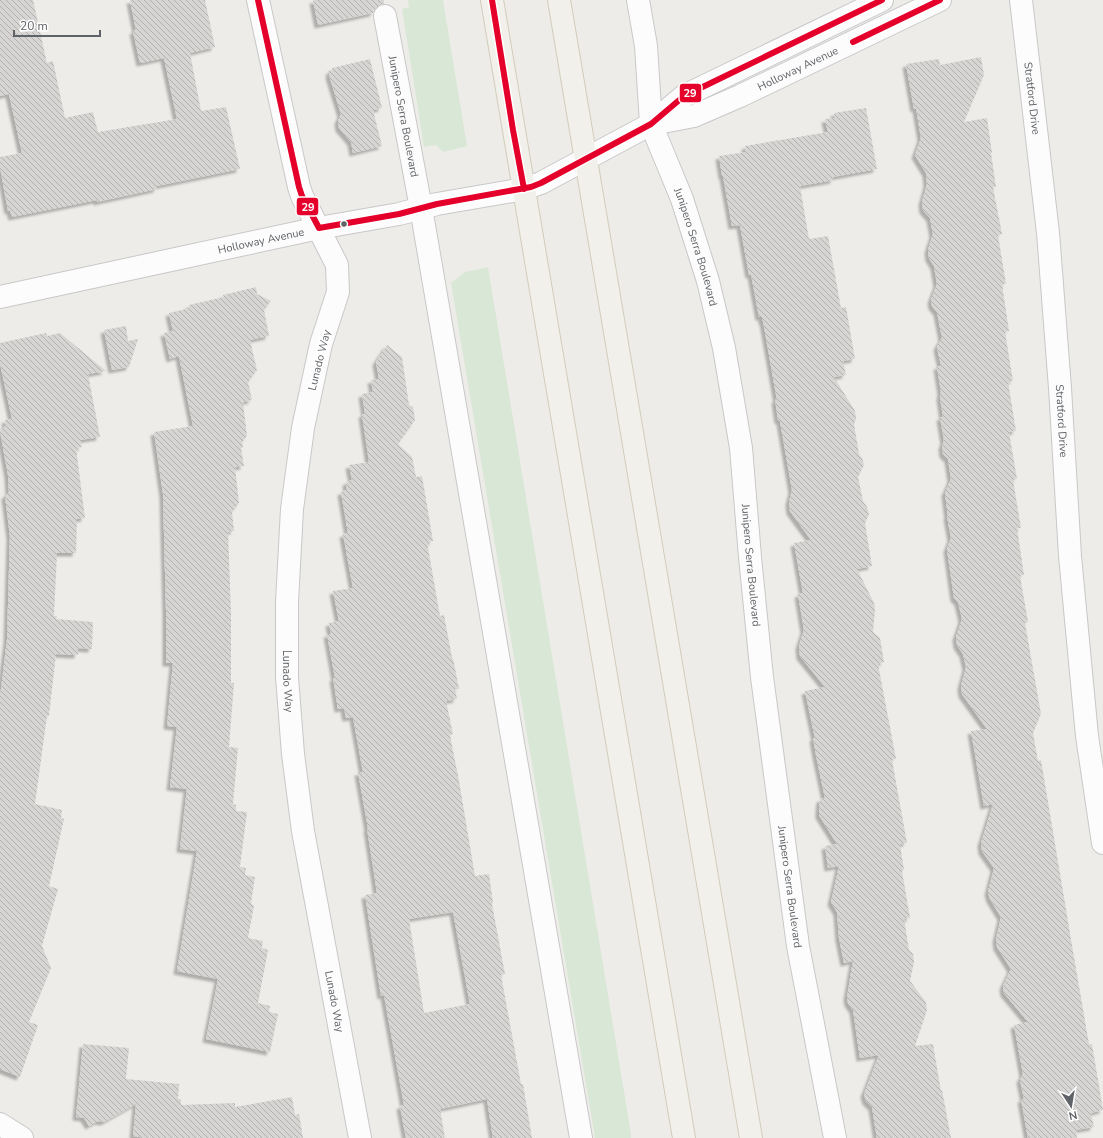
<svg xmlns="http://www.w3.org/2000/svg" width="1103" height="1138" font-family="'Nunito Sans',sans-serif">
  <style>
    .grass { fill: #d9e7d6 }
    .building { fill: url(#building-back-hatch); fill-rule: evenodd; filter: url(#shadow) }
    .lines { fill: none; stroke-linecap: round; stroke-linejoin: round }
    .street-casing { stroke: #c8c8c8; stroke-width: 24 }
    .secondary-casing { stroke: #c8c8c8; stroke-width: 24 }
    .primary-casing { stroke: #d2ccba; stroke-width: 24 }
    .street { stroke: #fcfcfc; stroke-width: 22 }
    .secondary { stroke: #fcfcfc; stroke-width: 22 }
    .primary { stroke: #f2f0ea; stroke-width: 22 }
    .bus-1-casing { stroke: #fff; stroke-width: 9 }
    .bus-1 { stroke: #e4002b; stroke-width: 6 }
    .bus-dot { fill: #5f6266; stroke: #fff; stroke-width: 1.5 }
    .labels { text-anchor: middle; stroke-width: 3.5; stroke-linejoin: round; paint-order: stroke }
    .street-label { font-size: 11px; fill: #5f6266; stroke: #fff }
    .line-badge { stroke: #fff; stroke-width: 1.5 }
    .badge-label { font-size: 11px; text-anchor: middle; font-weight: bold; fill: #fff }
  </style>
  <defs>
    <pattern id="building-back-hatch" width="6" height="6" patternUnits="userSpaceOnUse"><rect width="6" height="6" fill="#d6d5d3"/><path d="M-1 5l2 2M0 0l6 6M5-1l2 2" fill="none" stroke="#b1b0af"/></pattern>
    <filter id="shadow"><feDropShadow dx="-3.5" dy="3.5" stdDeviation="1" flood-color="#0004"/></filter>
  </defs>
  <rect width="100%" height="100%" fill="#eeece9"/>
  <path class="grass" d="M408,0H443L467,146L443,152L436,145L424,147L402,9L409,7Z
    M488,267L631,1134V1138H595L451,283L465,272Z"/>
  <path class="building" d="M0,0H33L47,63L53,61L65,118L93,112L98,132L177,119L164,58L140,63L133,31L136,30L130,0H205L215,47L190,53L201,111L226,107L240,169L157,186V189L97,202V200L12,217L10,210L8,211L0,167V157L22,153L9,94L0,96Z
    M313,0H384V4L377,6L373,13L318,25Z
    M981,57L984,75L964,122L987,118L992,153H991L996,187H993L1002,234L998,235L1006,284H1002L1009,331L1005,332L1013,381L1008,382L1016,431L1009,432L1017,479L1013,480L1021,528H1017L1024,575L1020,576L1028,622L1025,623L1041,714L1033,733L1038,761L1041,760L1073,951L1089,1044H1092L1103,1110L1091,1113L1094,1127L1076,1130L1077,1138H1028L1021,1099H1024L1020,1080L1023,1074L1014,1025L1028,1022L1004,993L1003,986L1011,969L997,947L996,939L1001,917L990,899L988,892L994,868L982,851L981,843L993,804L984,806L971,731L987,729L962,694L961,686L966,667L963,654L957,645L956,637L962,619L958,602L954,598L947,549L951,538L947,516H948L945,493L951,479L948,459L943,454L942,446L944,441L940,417H943L940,397L941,392L937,366H941L937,347L942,338L937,312L932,306L931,300L937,284L934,266L929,258L928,250L933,234L930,218L923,210L922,202L927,184L926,173L915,155L921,138L916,108L914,109L906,64L939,59L940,65Z
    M370,59L382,108L373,110L382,146L353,153L351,142L339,128L338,121L341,114L329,75L330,74L329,71L333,70L332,68Z
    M866,108L877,169L833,177L834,180L800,186L809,239L828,236L841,308L846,307L855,359L843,361L846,375L834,377L855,411L856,419L854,424L859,454L862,458L864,465L858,477L863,501L867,507L869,514L865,523L872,566L857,569L874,603L875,610L873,632L880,638L884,662L878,664L896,759L892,760L907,843L900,844L904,870L902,871L910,918L904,919L909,950L913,954L914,962L910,981L926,1002L927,1010L915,1046L933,1044L941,1091L942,1090L951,1138H877L872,1107L866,1101L864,1094L879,1055L860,1058L853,1010L848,1003L847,997L853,961L844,963L839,938L837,912L831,902L839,866L828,868L825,846L837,844L819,815V810L820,799L825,798L816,755L813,738H815L805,691L825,687L800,656L799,646L804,630L798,594L803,593L794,543L811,540L790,511L789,502L792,490L780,421L778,420L775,399L777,400L763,321H762V317H759L751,274L749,275L740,225L732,226L723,176L722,175L719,156L746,152L745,146L828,132L825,119L835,118L834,113Z
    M256,287L257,294L271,301L264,310L269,336L250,340L257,370L248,382L252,400L243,402L247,436L242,442L243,447L241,448L244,466L235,467L239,503L232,512L234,531L228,532L231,612V683H234L229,747L238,748L233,804L236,805V811L247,812L240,867L246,868L245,875L255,877L251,903L254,906L248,938L263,941L262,948L268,950L258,1003L270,1006L269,1012L278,1014L270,1052L206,1039L218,979L177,971L197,851L180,849L187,789L170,787L177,727L167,726L173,663H166V610L163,494L154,432L193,426L179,356L170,359L164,333L173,331L169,313L190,308L189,305L224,297L223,295Z
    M126,326L128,341L138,339L129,367L112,370L104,330Z
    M46,333L47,336L60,333L106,371L88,374L100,437L80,440L82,447L76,448L85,518L77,519L76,553H57L54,616H57L56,619L93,622L92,649L78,648V655L56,654L49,716H47L35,804L62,810L61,818L64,819L49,886L58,889L42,946L51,968L29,1022L38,1025L20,1077L0,1069V697L7,640L10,536L5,496L9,492L8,475L0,431L6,425L5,420L12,419L0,363V343Z
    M387,345L402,357L409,405L413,407L415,420L398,444L412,457L416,477L422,476L433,541L427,542L440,616L444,615L452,658H453L459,689H455L457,699L446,701L453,734L450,735L459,781L475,876L489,874L493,903L492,904L505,974L501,975L521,1084H523L532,1138H493L487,1099L440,1109L445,1138H406L400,1106L404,1105L384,995L381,996L365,895L377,893L367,828H368L358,772H363L353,717L346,718L344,708L338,709L333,678H335L327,634H331L329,623L339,621L333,591L353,588L343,534L348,533L341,492L347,490L346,482L352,480L349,465L369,462L362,414H365L362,394L373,392L371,380L379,379L376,362ZM453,912L470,1004L424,1013L409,919Z
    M83,1044L129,1048L126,1079L179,1084L178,1099H181V1105L235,1103V1107L292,1097L295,1115L299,1114L303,1138H140V1137L133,1136L136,1104L104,1122L98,1121L89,1126L84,1118L76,1117Z"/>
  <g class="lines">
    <defs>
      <g id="street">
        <path id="s1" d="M258,0L299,187L302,196L337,265L338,292L321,344L303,428L292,509L287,602V677L293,754L303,831L360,1138"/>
        <path id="s2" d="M638,0L646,46L651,124L682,199L708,281L724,348L741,448L750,557L762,677L798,946L835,1138"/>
        <path id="s3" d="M1021,0L1048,233L1060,388L1070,556L1087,736L1103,843"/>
        <path id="s4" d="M385,16L421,208L581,1138"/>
        <path id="s5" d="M0,297L319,228L399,214L437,204L524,189"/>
        <path d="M0,1124L22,1138"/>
      </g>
      <g id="secondary">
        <path id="s6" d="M652,124L694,116L740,96L940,0"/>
        <path d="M524,189L541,183L651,124L684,96L882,0"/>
      </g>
      <path id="primary" d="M492,0L684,1138
        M559,0L751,1138"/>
    </defs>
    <use href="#street" class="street-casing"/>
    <use href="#secondary" class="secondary-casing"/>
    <use href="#primary" class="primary-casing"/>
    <use href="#street" class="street"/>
    <use href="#secondary" class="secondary"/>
    <use href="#primary" class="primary"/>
    <defs>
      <path id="bus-1" d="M258,0L299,187L302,196L319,228L399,214L437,204L531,187L541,183L651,124L684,96L882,0
        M492,0L513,130L524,189
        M853,42L940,0"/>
    </defs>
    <use href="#bus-1" class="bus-1-casing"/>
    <use href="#bus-1" class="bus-1"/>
  </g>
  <circle class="bus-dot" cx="344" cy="224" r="3.5"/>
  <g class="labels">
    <g class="street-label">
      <text dy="4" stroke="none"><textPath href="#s6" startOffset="157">Holloway Avenue</textPath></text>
      <text dy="4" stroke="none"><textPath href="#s3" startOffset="99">Stratford Drive</textPath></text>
      <text dy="4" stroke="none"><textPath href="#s4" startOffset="102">Junipero Serra Boulevard</textPath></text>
      <text dy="4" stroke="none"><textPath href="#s5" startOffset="267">Holloway Avenue</textPath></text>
      <text dy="4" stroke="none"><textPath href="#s2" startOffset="256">Junipero Serra Boulevard</textPath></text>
      <text transform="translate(319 360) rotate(-76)" y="4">Lunado Way</text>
      <text dy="4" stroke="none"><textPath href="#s3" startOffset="423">Stratford Drive</textPath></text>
      <text dy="4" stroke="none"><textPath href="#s2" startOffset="580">Junipero Serra Boulevard</textPath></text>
      <text dy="4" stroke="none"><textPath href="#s1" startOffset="700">Lunado Way</textPath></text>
      <text dy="4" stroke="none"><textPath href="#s2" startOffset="904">Junipero Serra Boulevard</textPath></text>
      <text dy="4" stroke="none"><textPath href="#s1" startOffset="1024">Lunado Way</textPath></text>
    </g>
  </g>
  <g class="line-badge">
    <rect x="679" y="83" width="23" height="20" rx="4" fill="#e4002b"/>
    <rect x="296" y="197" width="23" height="19" rx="4" fill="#e4002b"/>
  </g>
  <g class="badge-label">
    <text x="690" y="97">29</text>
    <text x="308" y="211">29</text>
  </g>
  <g transform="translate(1071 1106) rotate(168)" stroke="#ffffff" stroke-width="3" paint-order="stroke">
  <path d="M0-3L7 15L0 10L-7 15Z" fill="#5f6266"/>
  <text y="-6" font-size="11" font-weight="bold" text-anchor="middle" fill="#5f6266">N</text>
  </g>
  <path d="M14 30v6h86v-6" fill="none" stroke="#5f6266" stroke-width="2"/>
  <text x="20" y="30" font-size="12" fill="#5f6266" stroke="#ffffff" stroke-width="3" paint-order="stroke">20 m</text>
</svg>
